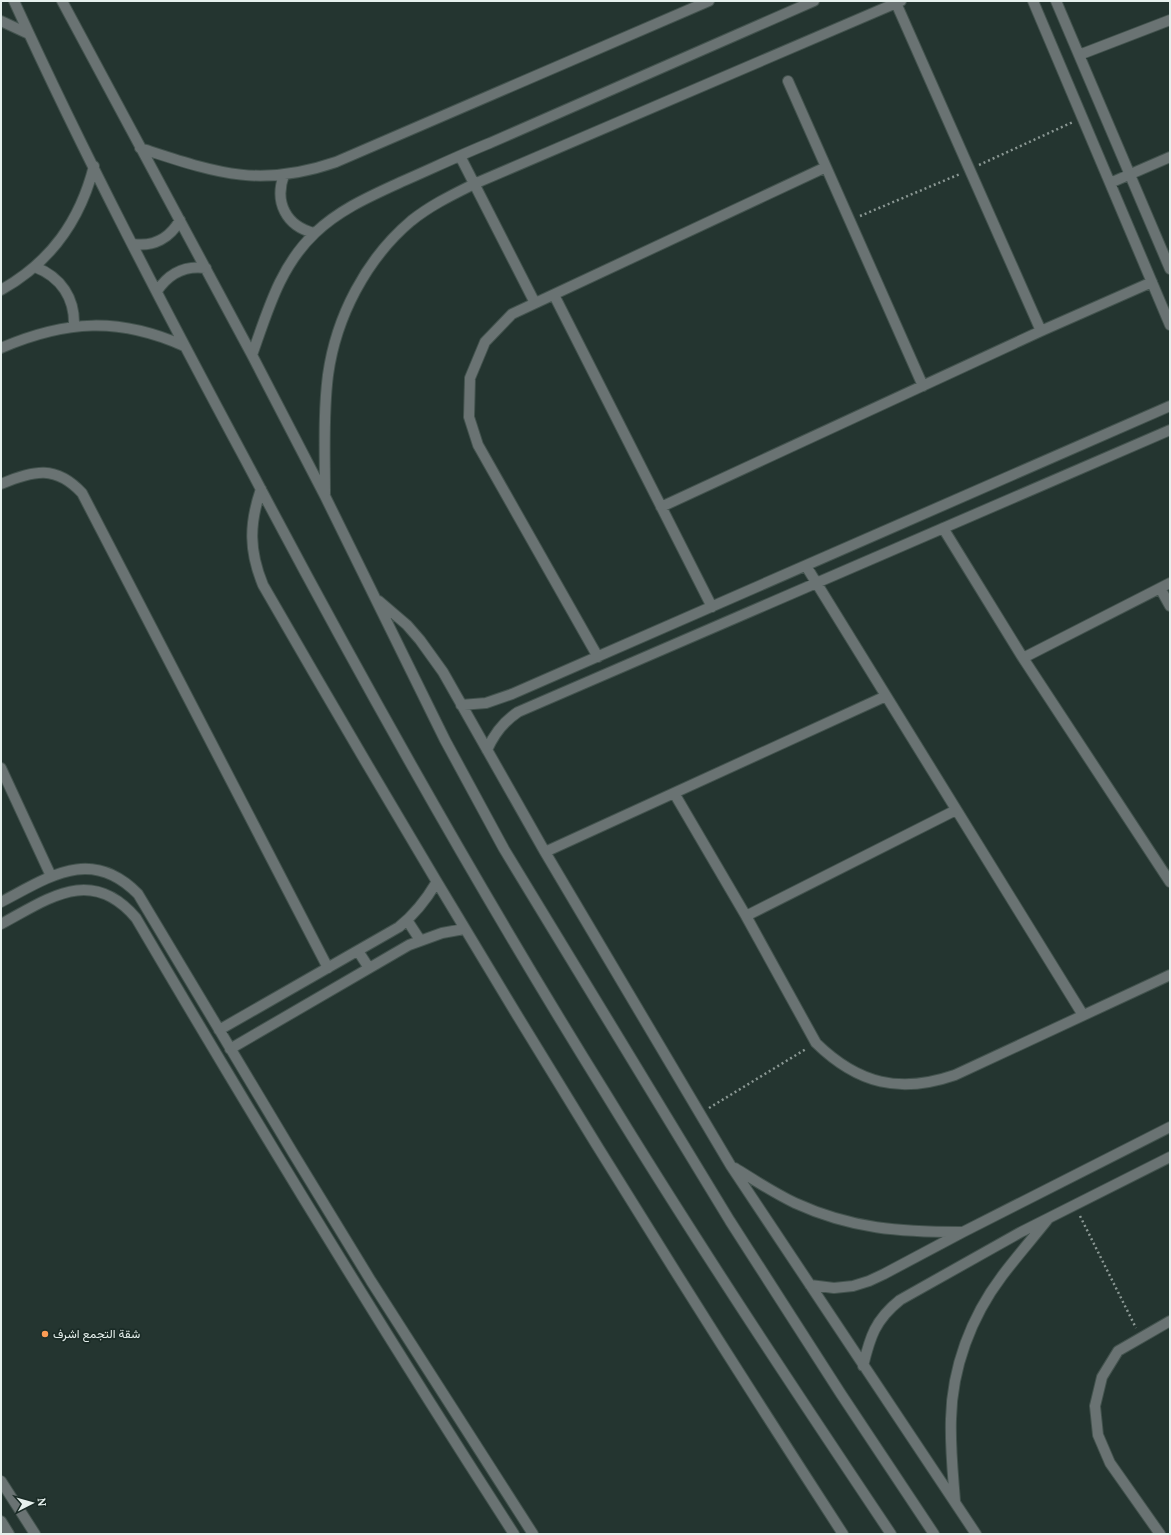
<svg xmlns="http://www.w3.org/2000/svg" width="1171" height="1535" font-family="Lora,Vazirmatn,serif">
  <style>
    .lines { fill: none; stroke-linecap: round; stroke-linejoin: round }
    .minor-casing { stroke: #43534e; stroke-width: 12 }
    .path { stroke: #8a9793; stroke-width: 2.5; stroke-dasharray: 2 3; stroke-linecap: butt }
    .minor { stroke: #6a7373; stroke-width: 10 }
    .poi-dot { fill: #fd9d55; stroke: #1a2b26; stroke-width: 1.5 }
    .labels { text-anchor: middle; stroke-width: 3.5; stroke-linejoin: round; paint-order: stroke }
    .poi-label { font-size: 12px; fill: #e6f0ed; stroke: #1a2b26; text-anchor: start }
  </style>
  <rect width="100%" height="100%" fill="#243530"/>
  <g class="lines">
    <defs>
      <path id="minor" d="M14,1C85,157 165,310 246,461C359,676 478,888 606,1094C697,1243 794,1389 891,1534
        M62,1L252,355L325,496L445,740L504,849L730,1221L841,1394L934,1534
        M1033,1L1170,325
        M1056,1L1170,269
        M896,3L1041,331
        M1,21L29,34
        M1079,55L1170,20
        M788,81L923,386
        M140,148C214,172 258,189 336,162L709,1
        M460,156L535,303
        M284,175C274,202 286,226 314,233
        M1110,183L1170,157
        M133,244C154,247 170,238 180,220
        M35,267C61,277 75,298 74,326
        M1,290C51,262 80,221 94,166
        M157,291C169,273 185,265 206,268
        M554,295L712,607
        M1,348C66,320 119,317 184,346
        M252,355C268,310 280,266 315,233C340,209 371,196 401,182C431,169 460,155 490,143C598,95 706,48 814,1
        M1,484C34,470 56,465 82,493L328,968
        M261,489C249,524 249,551 263,585C448,907 641,1223 843,1534
        M325,494C325,455 323,414 328,375C336,317 366,259 411,221C431,205 452,195 474,184L901,1
        M661,507L1041,331L1152,282
        M943,528L1023,658L1170,882
        M806,566L1083,1015
        M1160,588L1170,606
        M379,601L407,625L420,640L443,672L545,852L731,1166L976,1534
        M598,657L478,445L469,417L470,378L485,342L512,314L826,167
        M1023,658L1170,583
        M461,705L486,703L512,694L1170,406
        M487,750C494,734 503,722 518,712L1170,430
        M1,768L51,876
        M674,793L746,916L816,1043C858,1084 900,1094 955,1075L1170,975
        M545,852L886,696
        M1,902C49,877 91,846 138,894L293,1153L371,1281L533,1534
        M746,916L956,810
        M407,920L420,940
        M1,924C48,899 91,865 136,918C258,1126 383,1331 514,1534
        M358,951L369,968
        M219,1030L399,927C415,914 426,900 436,883
        M230,1049L409,945L442,933L464,929
        M735,1168C754,1180 774,1193 795,1203C852,1229 900,1232 961,1232
        M810,1285L834,1288L853,1286L869,1281L884,1274L963,1232L1170,1127
        M863,1366C870,1337 875,1320 900,1300L1021,1232L1170,1157
        M1,1481L35,1534
        M955,1501C953,1474 950,1447 951,1419C952,1368 971,1317 1002,1276C1017,1256 1033,1238 1048,1219
        M1,1521L9,1534
        M1160,1534L1110,1463L1098,1435L1095,1406L1102,1377L1118,1351L1170,1321"/>
    </defs>
    <use href="#minor" class="minor-casing"/>
    <path class="path" d="M979,165L1073,122
      M860,216L960,174
      M709,1108L806,1049
      M1080,1216L1136,1328"/>
    <use href="#minor" class="minor"/>
  </g>
  <circle class="poi-dot" cx="45" cy="1334" r="4"/>
  <g class="labels">
    <g class="poi-label">
      <text x="53" y="1338">شقة التجمع اشرف</text>
    </g>
  </g>
  <rect width="1171" height="1535" fill="none" stroke="#e6f0ed" stroke-width="4"/>
  <g transform="translate(32 1503) rotate(84)" stroke="#1a2b26" stroke-width="3" paint-order="stroke">
  <path d="M0-3L7 15L0 10L-7 15Z" fill="#e6f0ed"/>
  <text y="-6" font-size="11" font-weight="bold" text-anchor="middle" fill="#e6f0ed">N</text>
  </g>
</svg>
